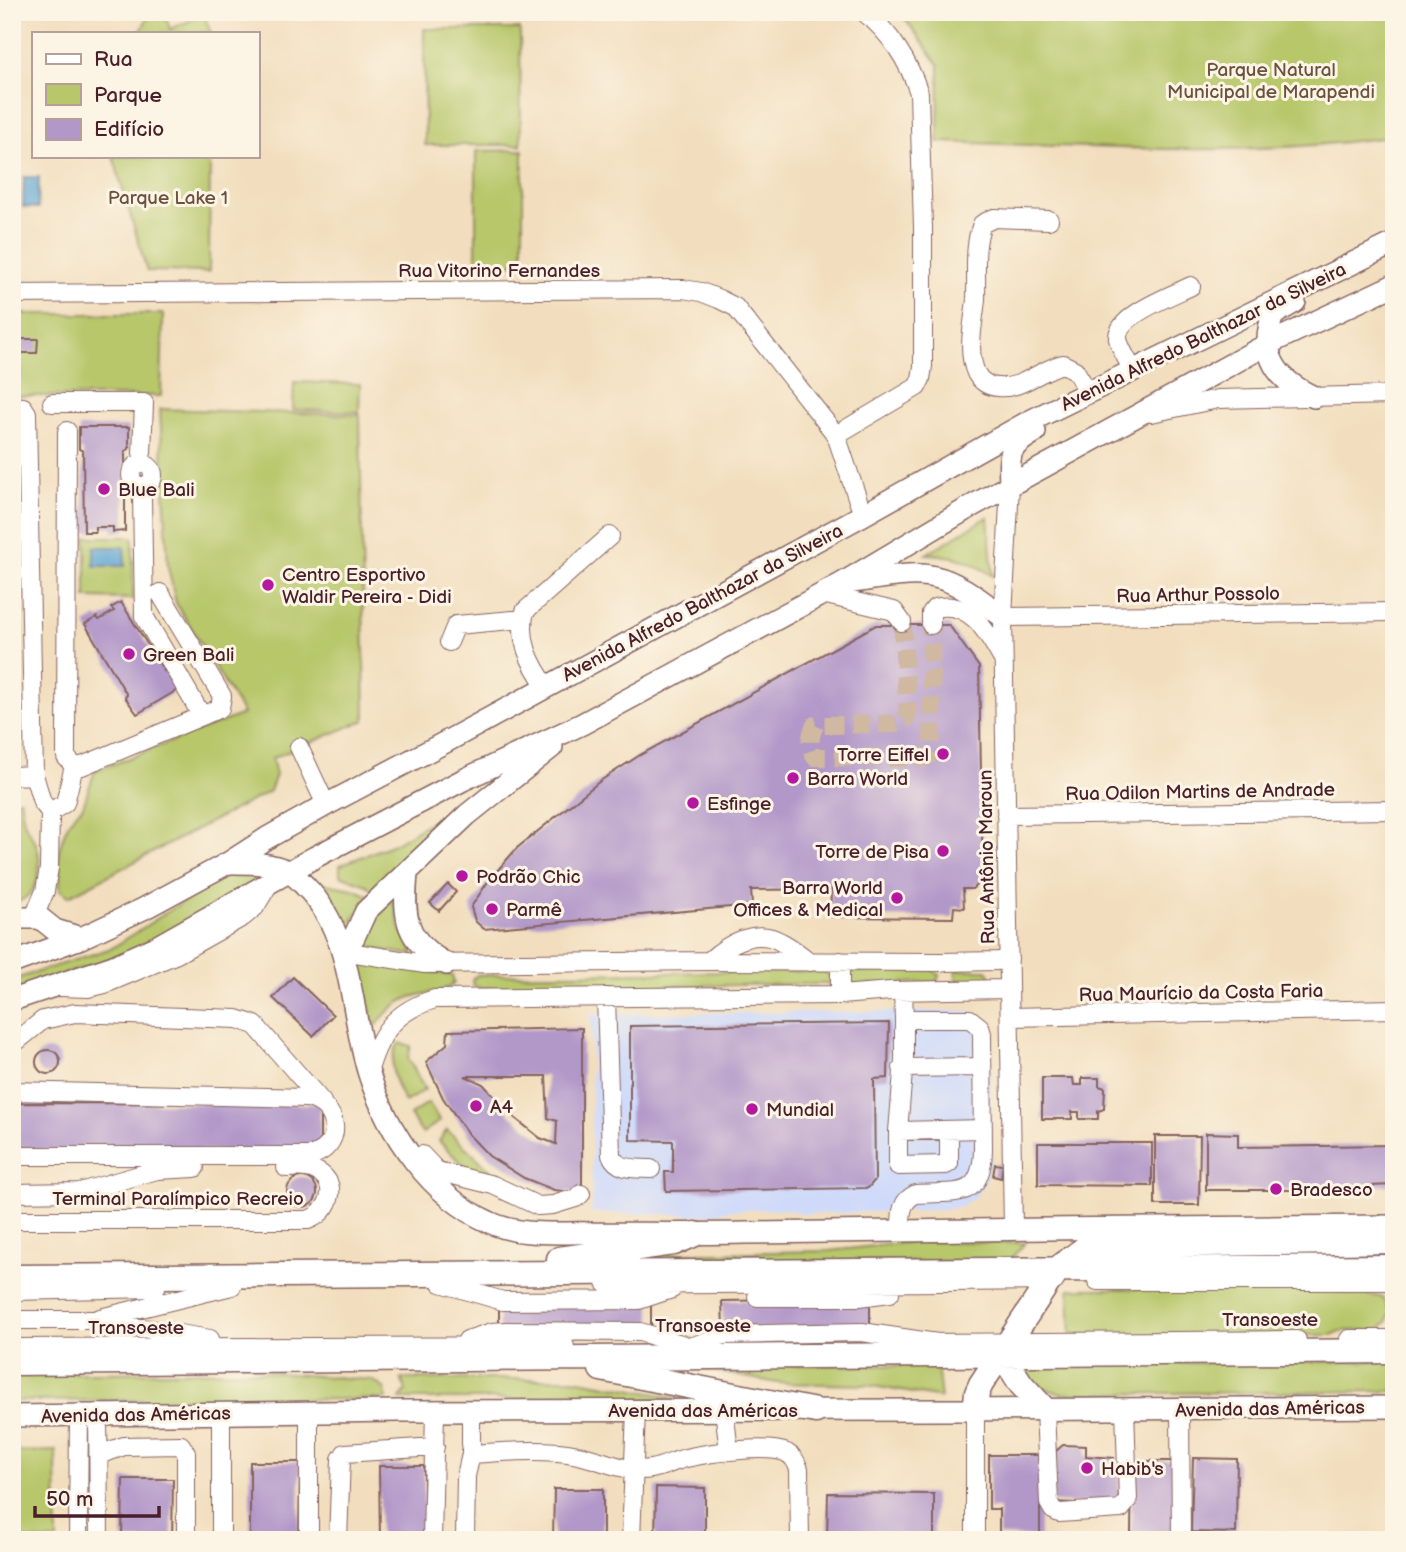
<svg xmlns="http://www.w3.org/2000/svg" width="1406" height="1552" font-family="'Balsamiq Sans',sans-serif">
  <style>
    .built { fill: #cfdafa }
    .green { fill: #b7c76a; stroke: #80734a; stroke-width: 2 }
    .water { fill: #5ca4d2; stroke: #53627e; stroke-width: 2 }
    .building { fill: #b298c9; fill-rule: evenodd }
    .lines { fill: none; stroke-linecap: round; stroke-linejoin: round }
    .minor-tunnel { stroke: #d0b8a1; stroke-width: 18; stroke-dasharray: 18 9; stroke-linecap: butt }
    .minor-casing { stroke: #85625e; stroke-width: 20 }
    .major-casing { stroke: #85625e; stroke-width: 24 }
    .highway-casing { stroke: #85625e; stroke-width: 27 }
    .minor { stroke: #fff; stroke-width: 18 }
    .major { stroke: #fff; stroke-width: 21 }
    .highway { stroke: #fff; stroke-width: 24 }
    .poi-dot { fill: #b5179e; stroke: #fcf5e5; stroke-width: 2.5 }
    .labels { text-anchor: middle; stroke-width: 6; stroke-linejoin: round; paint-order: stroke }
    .park-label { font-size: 19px; fill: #6b513e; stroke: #fcf5e5 }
    .street-label { font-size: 19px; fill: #4a1f2b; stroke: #fcf5e5 }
    .poi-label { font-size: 19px; fill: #4a1f2b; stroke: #fcf5e5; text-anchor: start }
  </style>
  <rect width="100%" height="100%" fill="#fcf5e5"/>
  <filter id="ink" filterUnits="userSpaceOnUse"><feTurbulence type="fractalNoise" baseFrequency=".0143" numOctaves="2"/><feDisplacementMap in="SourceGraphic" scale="14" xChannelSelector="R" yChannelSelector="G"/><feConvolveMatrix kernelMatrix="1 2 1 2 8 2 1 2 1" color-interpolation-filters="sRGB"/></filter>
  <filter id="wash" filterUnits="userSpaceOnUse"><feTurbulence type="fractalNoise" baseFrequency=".00686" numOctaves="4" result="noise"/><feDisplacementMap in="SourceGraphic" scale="28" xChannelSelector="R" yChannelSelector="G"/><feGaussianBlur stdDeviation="1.57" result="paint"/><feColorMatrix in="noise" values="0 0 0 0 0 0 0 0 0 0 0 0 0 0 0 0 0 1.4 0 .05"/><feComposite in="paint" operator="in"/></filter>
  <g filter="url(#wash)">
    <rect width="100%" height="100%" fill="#f2debe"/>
    <path class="built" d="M968,1011L990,1034L991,1161L986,1181L976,1196L961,1206L944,1210L803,1214L785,1209L730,1210L707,1215L592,1213L591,1014Z"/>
    <path class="green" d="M150,12H164L170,29L204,15L211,33H140Z
      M900,12H1394V136C1243,159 1089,146 938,142L939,65Z
      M424,29H520L521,145H425Z
      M523,150V264H476V151Z
      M113,156H210L209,272L147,271Z
      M12,314H163L161,396H12Z
      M294,382L360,384L359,412L293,410Z
      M160,409L360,415L365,720L272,758L276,775L270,791L69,896L60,890L59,850L65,831L70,820L83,806L95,771L243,714L176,603L168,567Z
      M988,517L993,576C969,560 955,555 926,554Z
      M86,537H133V599L86,598Z
      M20,799C22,807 22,818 26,826C29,834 37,842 38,850C42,872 37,899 12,903V801Z
      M467,799L469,802L374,892L367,885L340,875V865L394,844Z
      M256,872L261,875L260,880L131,952L12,992V980L112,948L201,890L227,875Z
      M316,882L353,889L370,896L347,927L344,926Z
      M392,901H394L399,925L414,955L361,947L360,944L372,921Z
      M362,962L452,975L454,983C445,994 424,992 411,997C397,1002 385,1013 376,1026H374L359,963Z
      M931,969L939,975L937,982L853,985L847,982L850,971Z
      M956,970H987L990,975L989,981L956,984Z
      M824,971L832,978L829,983L825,984L479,988L473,985L472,980L477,975Z
      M399,1043L411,1046L408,1058L425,1090L405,1102C394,1084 387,1062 399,1043Z
      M428,1103L440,1121L422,1133L410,1115Z
      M447,1130L490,1170L489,1174L465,1167L439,1141Z
      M919,1241L1025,1243L1008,1262L627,1261L661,1254L829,1251Z
      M1332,1288C1346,1297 1366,1292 1383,1298L1390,1311L1387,1322L1378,1330L1340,1331L1332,1335L1071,1337L1069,1289Z
      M1394,1361V1391L1061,1394L1031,1383L1024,1365Z
      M672,1364L937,1366L941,1398L867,1385L778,1383Z
      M252,1371L372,1380L384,1388L387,1399L12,1401V1374Z
      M401,1379H574L684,1399H400L406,1390Z
      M56,1451L57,1540H12V1452Z"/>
    <path class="water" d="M24,177H39L38,208L23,207Z
      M94,547H124L125,566H94Z"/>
    <g id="blocks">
      <path class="building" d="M21,339H38L37,353H21Z
        M12,421H21V481H12Z
        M79,427H129V449L125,451V531L113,532V527H95V532H84L83,451L79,449Z
        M121,602L164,671L167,669L179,689L137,714L125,697L127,695L85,624L97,617L99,620L114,611L111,608Z
        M876,625H949L979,667L983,879L972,889H963L964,908L954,907L953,918L830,917L831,889L751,890L752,905L484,929L475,921L471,907L489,880L517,848L600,781L640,755Z
        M448,884L456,892L439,911L430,903Z
        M293,977L333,1015L313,1036L273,998Z
        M889,1023L888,1078L874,1079L875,1180L868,1188L666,1191L665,1172H673V1141L630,1140V1026Z
        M582,1028V1193L554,1190L524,1178L489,1156L468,1134L443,1098L426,1062L447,1044L448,1031ZM465,1076H546L548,1118L557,1121L556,1144L540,1138L510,1114L483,1084Z
        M36 1062a12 12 0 1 1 24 0a12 12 0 1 1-24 0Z
        M1042,1078H1073L1074,1085H1082V1078H1099V1086L1105,1088L1104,1109L1098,1111V1119H1079V1112H1072V1119H1042Z
        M12,1103L320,1104V1150H12Z
        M1206,1133L1238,1134V1147L1394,1145V1185L1368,1186V1190H1206Z
        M1155,1136H1200L1199,1205H1155Z
        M1038,1143H1152V1186L1038,1185Z
        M995,1164L1003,1165L1001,1178L993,1176Z
        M287 1192a15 15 0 1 1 30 0a15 15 0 1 1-30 0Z
        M870,1299V1328L723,1329L722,1301Z
        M499,1305H651V1330H499Z
        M1063,1445L1086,1446V1456L1114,1458L1113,1469L1120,1470L1118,1505L1053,1502L1056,1451Z
        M989,1455H1040V1537L999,1536V1509H989Z
        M1193,1458L1237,1459L1236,1533L1191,1532Z
        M1132,1461H1180L1179,1534L1131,1533Z
        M250,1462H300L299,1540H250Z
        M379,1466H424V1540H380Z
        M123,1479H173L172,1540H122Z
        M656,1487L705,1488V1540H655Z
        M554,1489H603V1540H553Z
        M828,1493L934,1494V1540H827Z"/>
    </g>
  </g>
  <g filter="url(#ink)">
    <use href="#blocks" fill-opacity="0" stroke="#85625e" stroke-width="2"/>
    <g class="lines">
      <path class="minor-tunnel" d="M902,622L908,713L906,719L895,724L815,725C810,735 808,748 815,757L923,758L928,756L932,747L931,625"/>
      <defs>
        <path id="minor" d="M1049,220L994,218L982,224C973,247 977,274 976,299C974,322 966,350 976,373C980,381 989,387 998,387C1021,390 1041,369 1063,364L1075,370L1088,392
          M12,294L683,289L701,292L719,299L735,307L743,317L836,435L863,515
          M1132,369C1128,360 1120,349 1118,339C1115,316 1173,295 1191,286
          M52,403H144L142,453
          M12,406L23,407L27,413L34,775L42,802L50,812L49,868L45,891L34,917
          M1151,413L1218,399L1394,395
          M836,435L917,387L921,379L923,366V228L919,93C909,62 890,32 864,12
          M131 475a11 11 0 1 1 22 0a11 11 0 1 1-22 0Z
          M1010,485L1003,617L1013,1228
          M160,593L222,696L220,708L202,716
          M822,594L894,611L902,622
          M1003,617L1394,612
          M931,625V613L935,608C971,599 988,634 1003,660
          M449,642L456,625L523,619
          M546,686C530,663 518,640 525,611L610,536
          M299,747L326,805
          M74,766H82L202,716L144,616L142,496
          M12,776L34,775
          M50,812L65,803L74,766L66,757L67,431
          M1006,815L1394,810
          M343,951L425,964L709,961L942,962L998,961L1009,959
          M709,961C728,944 756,927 781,942C791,947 801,955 810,962
          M840,961V995
          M61,987L88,988L105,984L177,954L243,917L255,907L270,882
          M606,997L611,1155C618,1171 636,1168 651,1169
          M1010,1017L1394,1009
          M904,1019V1060L898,1131V1166L946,1165L949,1163V1130
          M12,1045L43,1020L75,1013L237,1019L255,1025L322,1102
          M902,1068L982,1067
          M368,1073C379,1034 394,1011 435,999L840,995L891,991L1009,989
          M12,1091L306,1098C341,1104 345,1148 309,1156H12
          M898,1131L983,1129
          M422,1155L437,1171L493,1185L538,1206L553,1205L576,1198L581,1194
          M12,1193L80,1192L157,1170L195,1168
          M12,1220H308C331,1212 341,1181 314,1170C305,1166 295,1168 286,1168
          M901,1231C901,1215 900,1201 916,1194C957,1191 982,1201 983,1149L982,1034L980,1027L970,1019H904L903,991
          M1097,1281H1394
          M441,1283L503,1301L639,1300L672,1289
          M607,1285L1055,1281
          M12,1291L156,1288
          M757,1297H859L890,1293
          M100,1318L232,1286
          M12,1320H94L210,1339
          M1349,1339H1394
          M467,1340L492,1332L506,1331L640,1332L691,1347L723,1335L862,1332L937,1343
          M926,1343L1297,1340
          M12,1348L565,1346
          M1180,1409L1181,1540
          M724,1410L729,1451
          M1045,1410L1049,1503L1053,1510L1059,1513L1121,1509L1128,1500L1125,1409
          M471,1411V1454
          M221,1412V1540
          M98,1413L99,1540
          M99,1455L124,1446L181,1445L186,1453V1540
          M78,1540L79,1413
          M309,1540V1412
          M338,1540L341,1459L345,1453L435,1447
          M432,1540L435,1411
          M465,1540L466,1476L471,1454C504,1452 546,1448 578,1455C603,1460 625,1473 651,1469C663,1467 674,1461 686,1458C708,1453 768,1444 787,1453C794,1457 796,1462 799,1469L800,1540
          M631,1540L636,1410
          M975,1540V1410"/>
        <path id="major" d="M1295,302L1273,315C1258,355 1278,381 1314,397
          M1010,485C1009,453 1007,448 1035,432
          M853,582C931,570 940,568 1003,617
          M228,863C247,863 271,862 289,872C295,875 300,881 305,886C355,936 349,1012 369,1074C388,1134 431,1196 489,1222C520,1237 558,1232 592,1233C643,1233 694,1234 745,1233C961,1230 1178,1227 1394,1226
          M407,874C403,918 405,941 447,964
          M12,918H40L55,930L81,938
          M343,951L354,937L366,911L467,815L552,747
          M12,963L81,938L143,909L228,863L267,838L326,805L440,745L863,515L1028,422L1394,243
          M12,1000L111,967L156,947L315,857L463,780L582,724L841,584L970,507L1268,344L1394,285
          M12,1416L400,1411L961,1410L1394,1407"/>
        <path id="highway" d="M559,1259L674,1243L695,1234
          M12,1277L1394,1267
          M1002,1354L1021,1384L1045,1410
          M12,1363L1394,1351
          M601,1369L816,1411
          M975,1410L977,1393L981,1384L1057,1269L1088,1246L1394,1241"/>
      </defs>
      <use href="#minor" class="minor-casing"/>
      <use href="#major" class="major-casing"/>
      <use href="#highway" class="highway-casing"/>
      <use href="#minor" class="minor"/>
      <use href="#major" class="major"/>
      <use href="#highway" class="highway"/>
    </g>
  </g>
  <g class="poi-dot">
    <circle cx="104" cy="489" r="7"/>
    <circle cx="268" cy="585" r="7"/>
    <circle cx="129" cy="654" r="7"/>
    <circle cx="943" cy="754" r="7"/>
    <circle cx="793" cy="778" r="7"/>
    <circle cx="693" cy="803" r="7"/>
    <circle cx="943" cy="851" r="7"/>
    <circle cx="462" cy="876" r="7"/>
    <circle cx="897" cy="898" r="7"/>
    <circle cx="492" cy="909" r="7"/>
    <circle cx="476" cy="1106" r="7"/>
    <circle cx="752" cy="1109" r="7"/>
    <circle cx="1276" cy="1189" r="7"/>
    <circle cx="1087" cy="1468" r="7"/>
  </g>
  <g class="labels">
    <g class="park-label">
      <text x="1271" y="76">Parque Natural<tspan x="1271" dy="22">Municipal de Marapendi</tspan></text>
      <text x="168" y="204">Parque Lake 1</text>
    </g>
    <g class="street-label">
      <text x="499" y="277">Rua Vitorino Fernandes</text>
      <text transform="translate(1203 336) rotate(-26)" y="7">Avenida Alfredo Balthazar da Silveira</text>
      <text transform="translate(1198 594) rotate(-1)" y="7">Rua Arthur Possolo</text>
      <text transform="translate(702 602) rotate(-28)" y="7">Avenida Alfredo Balthazar da Silveira</text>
      <text transform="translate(1200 791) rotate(-1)" y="7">Rua Odilon Martins de Andrade</text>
      <text transform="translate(986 857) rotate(-91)" y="7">Rua Antônio Maroun</text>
      <text transform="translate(1201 992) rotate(-1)" y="7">Rua Maurício da Costa Faria</text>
      <text x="178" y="1205">Terminal Paralímpico Recreio</text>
      <text x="1270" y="1326">Transoeste</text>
      <text x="703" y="1332">Transoeste</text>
      <text x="136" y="1334">Transoeste</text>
      <text transform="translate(1270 1408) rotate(-1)" y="7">Avenida das Américas</text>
      <text x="703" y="1417">Avenida das Américas</text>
      <text transform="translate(136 1414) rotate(-1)" y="7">Avenida das Américas</text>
    </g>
    <g class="poi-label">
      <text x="118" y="496">Blue Bali</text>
      <text x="282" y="581">Centro Esportivo<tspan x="282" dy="22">Waldir Pereira - Didi</tspan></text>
      <text x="143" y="661">Green Bali</text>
      <text x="929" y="761" text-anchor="end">Torre Eiffel</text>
      <text x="807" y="785">Barra World</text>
      <text x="707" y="810">Esfinge</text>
      <text x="929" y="858" text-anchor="end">Torre de Pisa</text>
      <text x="476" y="883">Podrão Chic</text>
      <text x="883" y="894" text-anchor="end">Barra World<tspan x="883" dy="22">Offices &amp; Medical</tspan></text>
      <text x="506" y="916">Parmê</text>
      <text x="490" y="1113">A4</text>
      <text x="766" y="1116">Mundial</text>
      <text x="1290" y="1196">Bradesco</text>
      <text x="1101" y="1475">Habib's</text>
    </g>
  </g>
  <rect width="1406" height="1552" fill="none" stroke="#fcf5e5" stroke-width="42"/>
  <rect x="32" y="32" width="228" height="126" fill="#fcf5e5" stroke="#b59f9b" stroke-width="2"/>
  <rect x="46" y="54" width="35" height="10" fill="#ffffff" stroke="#b59f9b" stroke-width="2"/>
  <text x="94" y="66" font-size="21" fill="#4a1f2b">Rua</text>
  <rect x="46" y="84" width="35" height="21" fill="#b7c76a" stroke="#b59f9b" stroke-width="2"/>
  <text x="94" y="102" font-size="21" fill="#4a1f2b">Parque</text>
  <rect x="46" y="119" width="35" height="21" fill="#b298c9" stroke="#b59f9b" stroke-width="2"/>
  <text x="94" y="136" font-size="21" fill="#4a1f2b">Edifício</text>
  <path d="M35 1506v10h124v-10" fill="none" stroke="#4a1f2b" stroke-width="3.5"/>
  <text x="46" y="1506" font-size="21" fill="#4a1f2b" stroke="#fcf5e5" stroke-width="5" paint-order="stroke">50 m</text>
</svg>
